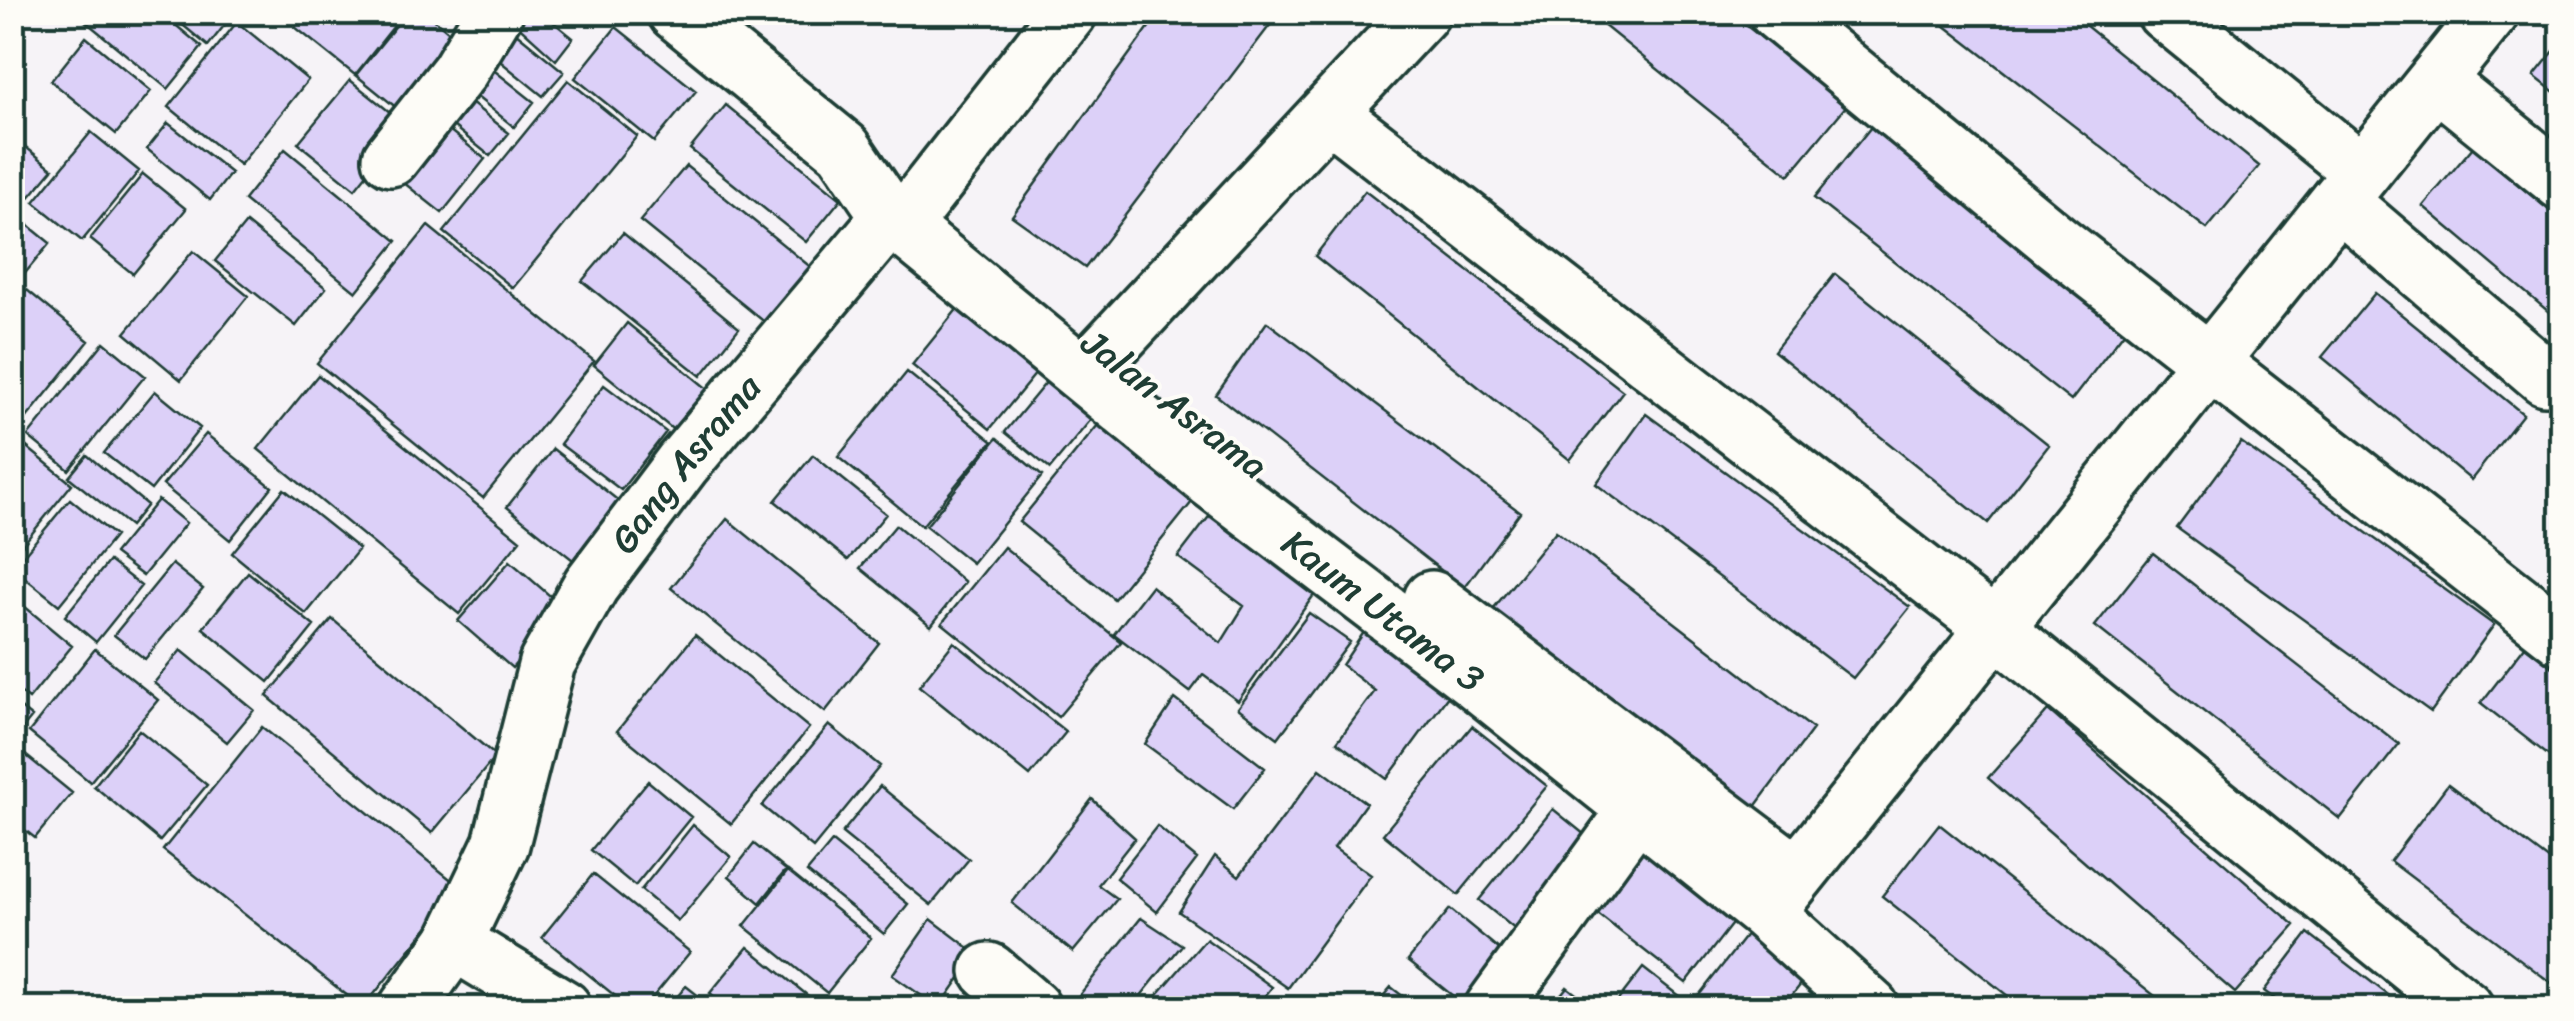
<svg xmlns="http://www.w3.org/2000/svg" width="2574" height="1021" font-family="Sriracha,sans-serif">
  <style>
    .building { fill: #dcd0f8; stroke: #1f3d34; stroke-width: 2.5 }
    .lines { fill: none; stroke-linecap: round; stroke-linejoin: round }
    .minor-casing { stroke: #1f3d34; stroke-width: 62 }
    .minor { stroke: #fdfcf7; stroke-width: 55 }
    .labels { text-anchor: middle; stroke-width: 8; stroke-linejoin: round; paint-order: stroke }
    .street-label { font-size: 38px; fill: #1f3d34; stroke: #fdfcf7 }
  </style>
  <rect width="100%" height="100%" fill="#f6f3f7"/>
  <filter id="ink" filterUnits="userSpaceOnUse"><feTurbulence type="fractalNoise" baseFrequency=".01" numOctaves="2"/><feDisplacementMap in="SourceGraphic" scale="20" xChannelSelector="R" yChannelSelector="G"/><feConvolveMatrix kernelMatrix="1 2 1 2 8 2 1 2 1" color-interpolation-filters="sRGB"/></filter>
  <g filter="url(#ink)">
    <path class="building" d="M74,12H160L202,47L168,89Z
      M167,12H235L208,46Z
      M306,12H405L355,75L295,27Z
      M407,12H425L466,46L408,117L356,75Z
      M503,12H541L573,38L556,60Z
      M1160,12L1277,16L1085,268L1012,216Z
      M1587,12H1729L1847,105L1789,175Z
      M1956,12H2069L2259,166L2207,229L1944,25Z
      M499,19L564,72L543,96L479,44Z
      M237,22L308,80L240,165L169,107Z
      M616,27L696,91L654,142L575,78Z
      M86,37L151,91L116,134L51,81Z
      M2562,41V98L2534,76Z
      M481,60L534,102L514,127L461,84Z
      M350,80L406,125L355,189L298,143Z
      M568,80L637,136L513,288L444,232Z
      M456,91L509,133L490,156L437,113Z
      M726,105L841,199L806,242L690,149Z
      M438,121L485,159L442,213L394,175Z
      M168,123L231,173L210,200L147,149Z
      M1871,127L2125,331L2071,401L1814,198Z
      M91,132L139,171L82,241L34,202Z
      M12,136L53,169L21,207L12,200Z
      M2473,147L2562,221V323L2423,206Z
      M285,149L397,241L356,292L244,200Z
      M686,166L813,269L767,324L640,221Z
      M143,174L186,209L133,274L90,239Z
      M1365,191L1623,391L1570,460L1315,256Z
      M12,212L50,243L12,289Z
      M246,223L326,288L296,326L215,261Z
      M428,226L594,361L483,498L317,363Z
      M623,233L739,328L701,376L582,281Z
      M193,251L248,296L181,380L125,333Z
      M1835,274L2049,445L1988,523L1774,351Z
      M27,290L89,341L25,420L12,410V308Z
      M2375,293L2523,414L2471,480L2322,357Z
      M967,297L1046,361L990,429L912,365Z
      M1267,322L1520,512L1464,588L1216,395Z
      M627,323L721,400L687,441L594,365Z
      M104,342L145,376L69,470L28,436Z
      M1058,368L1103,405L1050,469L1005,432Z
      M907,372L992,441L922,526L838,457Z
      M318,375L520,540L459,614L258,449Z
      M604,385L666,432L621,490L560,444Z
      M155,391L200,428L151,490L104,453Z
      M1646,414L1910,607L1853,678L1596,484Z
      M1102,420L1196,497L1114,599L1019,522Z
      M206,434L272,487L230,540L163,485Z
      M997,438L1042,476L972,563L926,526Z
      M2241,442L2494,625L2431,712L2177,528Z
      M23,444L72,484L12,558V457Z
      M553,449L620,502L573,560L507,507Z
      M87,455L147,505L130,526L69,477Z
      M813,455L886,514L848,560L775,501Z
      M284,489L359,549L306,614L232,553Z
      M70,499L115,536L59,605L13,568Z
      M158,500L186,523L143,576L114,554Z
      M1221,501L1324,581L1238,701L1203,675L1190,692L1114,634L1151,586L1221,643L1244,606L1178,557Z
      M727,519L879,643L825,712L671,588Z
      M896,525L965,582L931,626L860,568Z
      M1556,531L1813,729L1751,812L1493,609Z
      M1004,547L1121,642L1058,717L942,623Z
      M2153,553L2399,744L2340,819L2095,626Z
      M109,561L141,586L96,642L65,616Z
      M510,561L564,608L512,668L458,621Z
      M172,564L203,589L145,659L114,635Z
      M248,572L314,626L269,682L203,628Z
      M24,606L72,646L29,699L12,686V620Z
      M1309,613L1350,642L1278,738L1238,708Z
      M332,619L496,756L432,833L267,696Z
      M1370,623L1454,688L1387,779L1337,742L1375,691L1342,665Z
      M695,635L809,728L731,824L617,731Z
      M954,642L1066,732L1030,776L919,686Z
      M2525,646L2562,674V766L2481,703Z
      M95,649L158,700L90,782L29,732Z
      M181,650L254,710L227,742L154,683Z
      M1175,699L1265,768L1233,809L1145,744Z
      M12,701L32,717L12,742Z
      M2048,710L2295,925L2235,993L1988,778Z
      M829,725L880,766L813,848L762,806Z
      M1472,726L1547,786L1458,895L1383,834Z
      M262,727L460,887L363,1008L163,850Z
      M139,730L207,785L160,841L94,786Z
      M18,749L72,793L35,838L12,820V756Z
      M1320,769L1366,803L1334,848L1371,875L1288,988L1179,912L1215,856L1239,876Z
      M648,781L691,817L635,886L591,850Z
      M2448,784L2562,870V991L2390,861Z
      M880,786L969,859L931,905L842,833Z
      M1092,799L1135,838L1098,885L1117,899L1073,952L1012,903Z
      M1553,809L1601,848L1527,939L1479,900Z
      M1939,824L2170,1008H2023L1882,896Z
      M693,825L731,857L678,921L641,890Z
      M1157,826L1197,859L1157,912L1116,878Z
      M832,842L908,904L884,934L807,872Z
      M754,844L786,870L760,903L729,876Z
      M1646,844L1738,916L1686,983L1594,911Z
      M788,871L871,938L827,993L744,926Z
      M593,874L690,952L644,1008H630L542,937Z
      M1450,909L1516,963L1468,1008L1408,960Z
      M1141,918L1182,945L1131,1008H1069Z
      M931,919L977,954L939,1008L892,975Z
      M1751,929L1809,974L1782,1008H1689Z
      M2308,933L2405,1008H2287L2264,991Z
      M1206,939L1272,987L1256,1008H1164L1153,1000Z
      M748,947L813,1000L806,1008H729L710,993Z
      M1643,968L1680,997L1671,1008H1612Z
      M686,986L714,1008H668Z
      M1391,987L1418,1008H1373Z
      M1567,987L1594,1008H1550Z"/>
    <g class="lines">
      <defs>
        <g id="minor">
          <path id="s1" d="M676,12L844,149L890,217L1210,479L1472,678L1766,913L1871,1008"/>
          <path d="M1777,12L2055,241L2562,637"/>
          <path d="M2165,12L2362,172"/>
          <path d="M2437,81L2562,182"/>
          <path d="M1330,114L1995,628L2465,1008"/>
          <path d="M391,158L459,72L495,12"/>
          <path d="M2339,201L2545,377"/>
          <path d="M901,226L1069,12"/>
          <path d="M1085,373L1422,12"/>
          <path d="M1432,599L1797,874"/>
          <path d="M1775,902L2491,12"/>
          <path d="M454,942L563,1008"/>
          <path d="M989,971L1032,1008"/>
          <path id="s2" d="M407,1008L454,942L501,844L547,663L591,585L682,464L890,217"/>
          <path d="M1493,1008L1636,811"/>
        </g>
      </defs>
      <use href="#minor" class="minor-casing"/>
      <use href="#minor" class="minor"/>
    </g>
  </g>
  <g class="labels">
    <g class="street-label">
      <text transform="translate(1175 404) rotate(37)" y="13">Jalan Asrama</text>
      <text dy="13" stroke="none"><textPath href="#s2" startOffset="620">Gang Asrama</textPath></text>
      <text dy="13" stroke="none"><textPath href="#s1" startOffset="930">Kaum Utama 3</textPath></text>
    </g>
  </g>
  <rect width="2574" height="1021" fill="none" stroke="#fdfcf7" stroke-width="50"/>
  <rect x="25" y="25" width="2524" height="971" fill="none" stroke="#1f3d34" stroke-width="4" filter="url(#ink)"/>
</svg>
